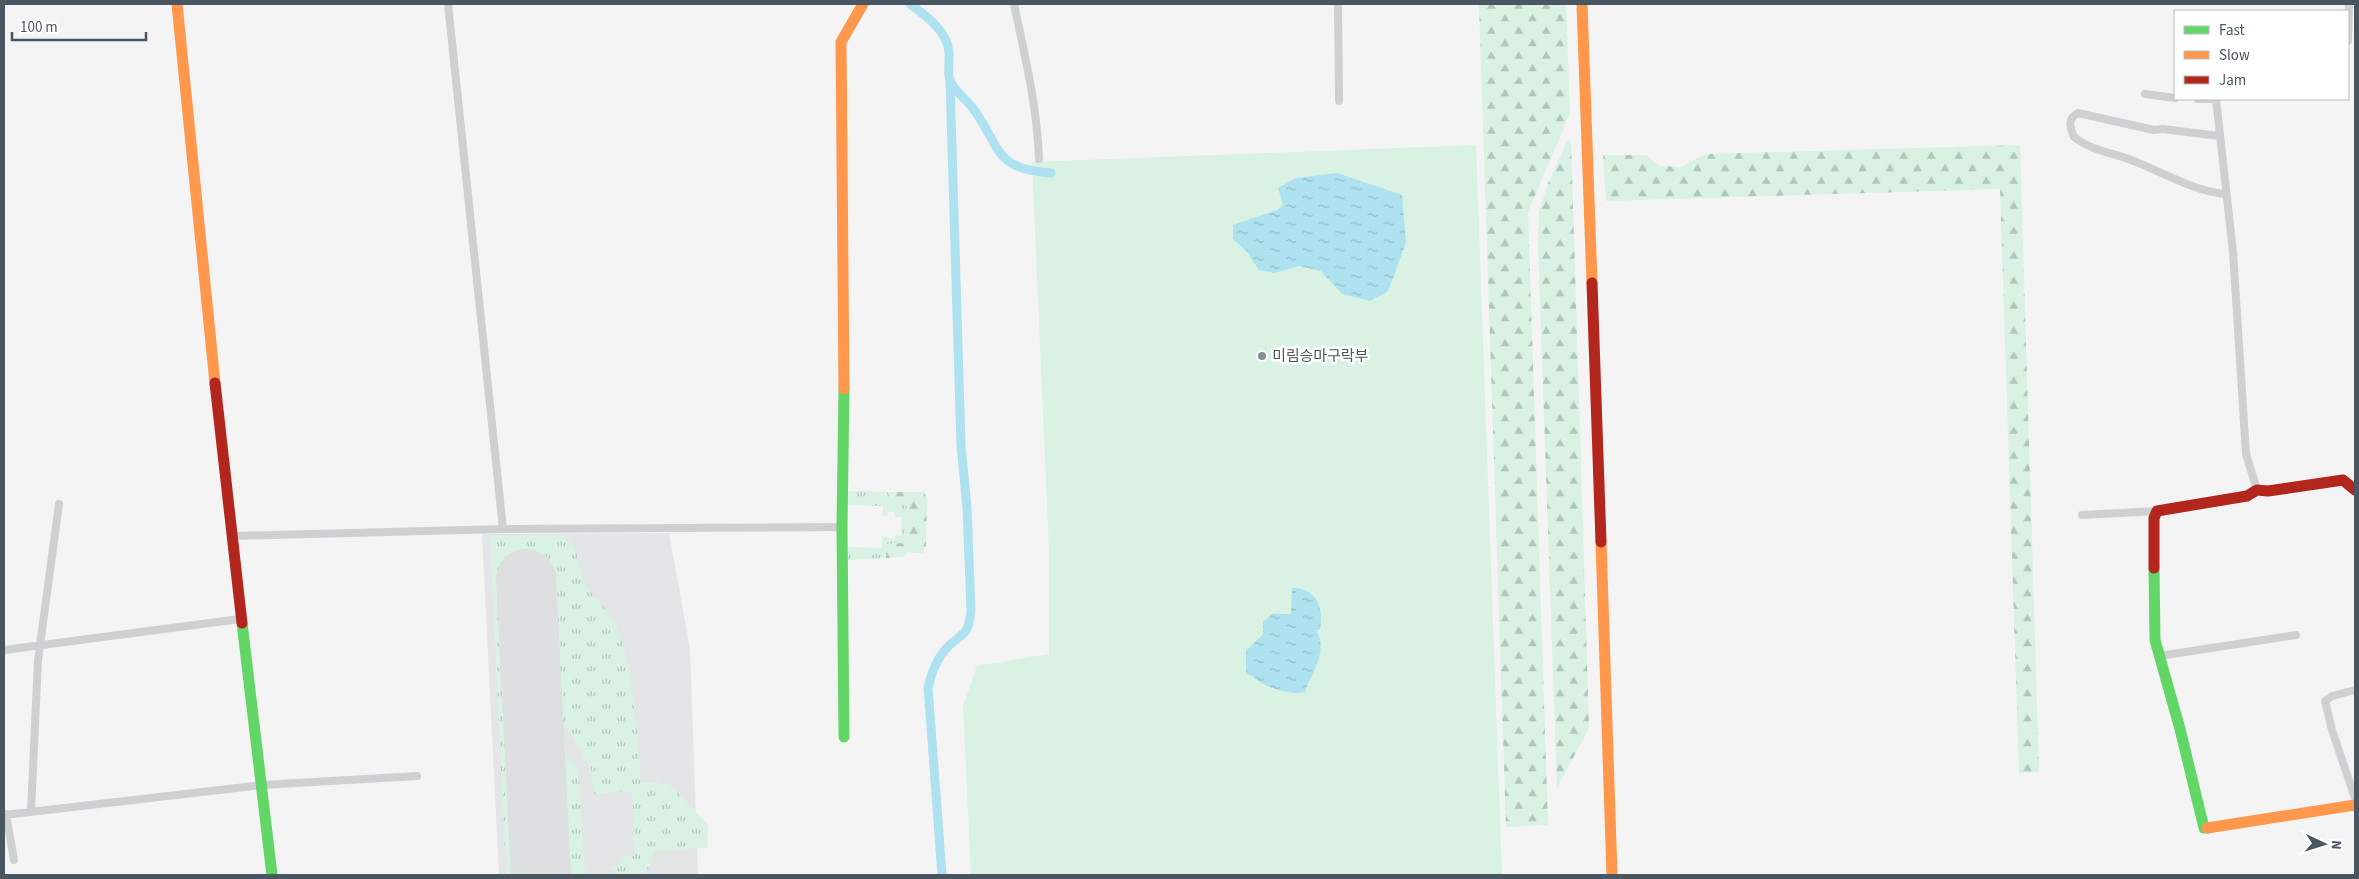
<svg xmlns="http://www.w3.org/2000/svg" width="2359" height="879" font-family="'Source Sans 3','Noto Sans KR',sans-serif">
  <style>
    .airport { fill: #e4e5e7 }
    .grass { fill: url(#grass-tufts) }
    .forest { fill: url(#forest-firs) }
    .pitch { fill: #d9f2e3 }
    .water { fill: url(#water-ripples) }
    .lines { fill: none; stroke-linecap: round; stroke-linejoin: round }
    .canal { stroke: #aee2f0; stroke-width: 9 }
    .runway { stroke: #dedfe0; stroke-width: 60 }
    .street { stroke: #ced0d2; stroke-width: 8 }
    .fast { stroke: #63d668; stroke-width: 11 }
    .slow { stroke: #ff974d; stroke-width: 11 }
    .jam { stroke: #b3261e; stroke-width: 11 }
    .poi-dot { fill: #868d94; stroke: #fff; stroke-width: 2 }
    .labels { text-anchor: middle; stroke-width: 5; stroke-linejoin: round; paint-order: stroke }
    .poi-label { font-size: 15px; fill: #4a5661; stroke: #fff; text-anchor: start }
  </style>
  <defs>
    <pattern id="grass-tufts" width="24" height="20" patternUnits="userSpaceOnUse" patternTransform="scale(1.25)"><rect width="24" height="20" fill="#d9f2e3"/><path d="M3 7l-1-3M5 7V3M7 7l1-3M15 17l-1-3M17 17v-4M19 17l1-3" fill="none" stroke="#b2c7bb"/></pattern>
    <pattern id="forest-firs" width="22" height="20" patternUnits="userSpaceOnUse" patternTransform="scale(1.25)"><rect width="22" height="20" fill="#d9f2e3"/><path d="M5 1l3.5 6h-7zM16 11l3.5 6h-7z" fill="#b2c7bb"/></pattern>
    <pattern id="water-ripples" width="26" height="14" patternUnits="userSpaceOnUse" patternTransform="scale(1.25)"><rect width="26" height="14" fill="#aee2f0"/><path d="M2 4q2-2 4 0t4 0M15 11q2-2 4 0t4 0" fill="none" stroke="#90bac6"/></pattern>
  </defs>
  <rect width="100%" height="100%" fill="#f4f4f4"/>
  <path class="airport" d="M669,533L690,649L698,875H499L482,534Z"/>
  <path class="grass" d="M846,491L888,492L889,496L907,506L904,543L888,544L886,558L846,560V547L882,548V536L895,539V535L901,536L902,517H895V512H888L887,516H883V506L845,505Z
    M490,536H564C583,553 576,564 585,583C592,597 606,606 613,620C635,663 636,733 641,782L669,784L708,825L707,848L654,851L650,868L642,875H617L610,866H620V857L635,856L632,791L594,794L591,768L544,692L541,575L513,576L527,875H506Z
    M554,737L577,770L579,776L585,875H555L547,742L549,739Z"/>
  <path class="forest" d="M1479,4H1566L1570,113L1528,212L1548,825L1506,827Z
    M1571,140L1589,728L1557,788L1538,246L1539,212L1548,183L1567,141Z
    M2020,145L2039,772L2019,773L2000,189L1606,201L1603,155H1646L1659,166L1681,167L1705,154Z
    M888,492H924L927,499L926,546L923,553L907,552L903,557L886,558L887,544L904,543L907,506L889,496Z"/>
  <path class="pitch" d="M1476,145L1502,875H971L963,706L977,666L1049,654V550L1032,162Z"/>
  <path class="water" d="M1337,173L1402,195L1406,243L1388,291L1370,301L1342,294L1321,271L1299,266L1274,273L1259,270L1247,252L1233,239V225L1277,210L1283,205L1278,188L1296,178Z
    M1292,588C1316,588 1324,606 1320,629L1317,631C1328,654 1312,671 1305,692C1293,695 1275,690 1263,684C1256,680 1254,675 1246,674V651L1263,634V622L1272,614H1291Z"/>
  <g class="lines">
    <path class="canal" d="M910,4C926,16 948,31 949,53C950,61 947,73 950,80C953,90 966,99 972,107C1002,147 992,169 1051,173
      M942,875L928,687C932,674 935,662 944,651C960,631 968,641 971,611L967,508L961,445L950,81"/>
    <path class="runway" d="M526,579L541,875"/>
    <path class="street" d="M448,4L503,529
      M1014,4C1025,56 1037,106 1039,159
      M1338,4L1339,101
      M2348,41L2349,4
      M2145,94L2175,98
      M2198,99H2216
      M2216,99L2233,252L2246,454L2257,490
      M2219,136L2163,129L2154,130L2078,113C2067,119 2070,127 2074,137C2090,150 2113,153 2131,160C2163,172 2192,191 2226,194
      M2082,515L2157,511
      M231,536L503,529L842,527
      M4,650L240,619
      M2159,656L2296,635
      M2355,690L2332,696L2325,701L2332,730L2355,798
      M31,812L38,660L59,504
      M6,814L14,860
      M4,815L262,785L417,776"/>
    <path class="fast" d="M844,389L842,527L844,737
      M2154,568L2155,640L2180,729L2204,828H2207
      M242,623L272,875"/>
    <path class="slow" d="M177,4L215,383
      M1582,4L1592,283
      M844,389L841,42L863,4
      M1601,542L1612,875
      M2207,828L2355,805"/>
    <path class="jam" d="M1592,283L1601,542
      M215,383L242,623
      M2154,568V518L2157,511L2247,496L2257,490L2268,491L2343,480L2355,490"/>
  </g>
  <circle class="poi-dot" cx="1262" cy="356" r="5"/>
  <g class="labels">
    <g class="poi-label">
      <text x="1272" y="361">미림승마구락부</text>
    </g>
  </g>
  <rect width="2359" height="879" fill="none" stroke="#4a5661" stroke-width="10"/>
  <rect x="2174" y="10" width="175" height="90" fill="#ffffff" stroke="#b7bbc0"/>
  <rect x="2184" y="26" width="25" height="8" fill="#63d668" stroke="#b7bbc0"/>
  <text x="2219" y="35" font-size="15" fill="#4a5661">Fast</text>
  <rect x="2184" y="51" width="25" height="8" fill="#ff974d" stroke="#b7bbc0"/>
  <text x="2219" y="60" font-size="15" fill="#4a5661">Slow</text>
  <rect x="2184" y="76" width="25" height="8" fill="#b3261e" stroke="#b7bbc0"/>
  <text x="2219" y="85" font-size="15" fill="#4a5661">Jam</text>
  <g transform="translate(2324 844) rotate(94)" stroke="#ffffff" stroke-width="4" paint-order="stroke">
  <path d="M0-4L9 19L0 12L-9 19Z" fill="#4a5661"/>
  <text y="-8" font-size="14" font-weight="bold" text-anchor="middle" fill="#4a5661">N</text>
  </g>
  <path d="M12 32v8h134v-8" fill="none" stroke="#4a5661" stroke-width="2.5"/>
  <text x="20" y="32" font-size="15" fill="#4a5661" stroke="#ffffff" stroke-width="4" paint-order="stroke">100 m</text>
</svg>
